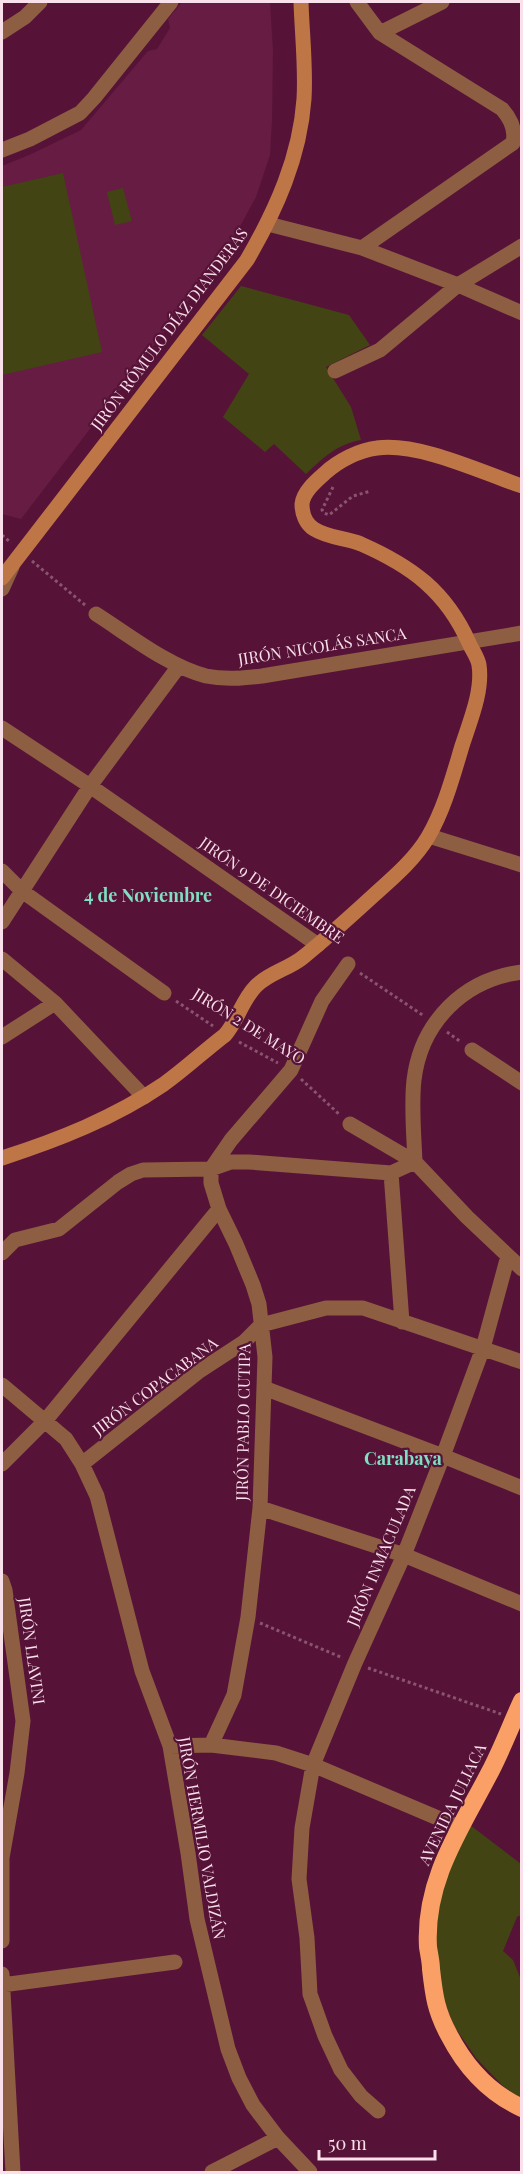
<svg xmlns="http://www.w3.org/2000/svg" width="523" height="2174" font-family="'Playfair Display',serif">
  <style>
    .built { fill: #661c43 }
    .green { fill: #424513 }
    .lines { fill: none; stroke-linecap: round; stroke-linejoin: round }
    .path { stroke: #8a5470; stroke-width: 3; stroke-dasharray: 3 3; stroke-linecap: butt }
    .street { stroke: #8d5e42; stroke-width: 15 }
    .secondary { stroke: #bf7647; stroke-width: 15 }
    .highway { stroke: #faa067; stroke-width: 18 }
    .labels { text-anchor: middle; stroke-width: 4.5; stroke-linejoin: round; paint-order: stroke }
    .street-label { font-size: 16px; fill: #fae0ea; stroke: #561337 }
    .neighbourhood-label { font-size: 18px; font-weight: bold; fill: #80dfc2; stroke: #561337 }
  </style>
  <rect width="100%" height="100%" fill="#561337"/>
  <path class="built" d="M182,2H270L273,51L272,120L270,155L256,197L232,241L195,292L21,519L2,514V166L29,155L81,130L148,51L157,49L170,28L168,19Z"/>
  <path class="green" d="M63,173L102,352L2,375V187Z
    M123,188L132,221L115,225L107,192Z
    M241,286L349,315L370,345L326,367L351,407L361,440C337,444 323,458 306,474L274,444L265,452L223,417L249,374L202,335Z
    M466,1822L521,1864V1915L517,1917L503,1951L513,1960L521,1980V2099L502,2085L476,2058L454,2026L441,1993L435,1965V1909Z"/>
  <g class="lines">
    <path class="path" d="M333,487L322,510L324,513L329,515L353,496L371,491
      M2,535L11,543
      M32,561L85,605
      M360,973L424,1016
      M176,1001L213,1026
      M447,1032L461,1042
      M239,1042L278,1063
      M301,1079L340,1115
      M260,1623L343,1658
      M368,1668L501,1714"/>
    <path class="street" d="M357,2L380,33L502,109C511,119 516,130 513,143L362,248
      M2,32L25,17L40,2
      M380,33L442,2
      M2,150L30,139L80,113L94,98L171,2
      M268,224L362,248L458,285L522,313
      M335,371L380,350L458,285L522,246
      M2,589L12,567
      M96,614C129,635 168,666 206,676C225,680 244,678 262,676L522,633
      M2,728L90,786L318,945
      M429,836L522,865
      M2,871L22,891L164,993
      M2,922L90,786L179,666
      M2,959L55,1003L144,1097
      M2,1037L55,1003
      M472,1050L522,1083
      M350,1124L415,1162L467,1217L522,1269
      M391,1173L402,1322
      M2,1253L15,1240L59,1229L118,1182L131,1174L143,1170L211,1169L231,1162H249L391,1173L415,1162C414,1135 411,1106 414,1080C421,1022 464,979 522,972
      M2,1385L66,1439L82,1464L97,1496L142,1671L170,1746L188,1853L197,1919L228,2049L239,2078L253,2105L278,2138L310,2172
      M264,1388L443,1456L522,1488
      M2,1464L45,1421L219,1209
      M82,1464L198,1372L244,1342L261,1325L326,1308H363L522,1362
      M260,1508L404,1555L522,1604
      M2,1581L5,1590L23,1721L17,1773L2,1858V1941
      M211,1745L234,1695L248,1617L260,1508L265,1357L259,1304L253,1285L236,1244L219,1209L211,1183V1169L231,1140L291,1070L322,1001L348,964
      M170,1746L211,1745L276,1753L313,1765L459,1827
      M2,1974L13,2172
      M2,1985L175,1962
      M378,2111L361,2096L341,2070L325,2036L310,1994L307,1938L299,1879L302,1828L313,1765L355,1663L404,1555L443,1456L483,1348L508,1256
      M212,2172L278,2138"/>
    <path class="secondary" d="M2,578L247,260C276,210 300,157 304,99C306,67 302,34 301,2
      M2,1158C58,1140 114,1118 164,1084C185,1069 204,1051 225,1035C238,1020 242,1000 256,986C269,973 288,969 302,958C327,938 351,916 375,894C394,877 415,859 428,837C444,810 453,776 462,746C470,721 483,691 479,665C478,658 472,650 469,643C446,591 411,566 361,544C346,538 328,538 314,529C306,524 302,514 302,504C303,492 316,481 325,473C338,461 359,450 377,448C418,442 481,472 522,486"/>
    <path class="highway" d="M522,1701C511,1725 502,1749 490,1772C461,1828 424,1880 428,1947C429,1954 431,1962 431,1969C434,1996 436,2011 449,2035C465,2066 489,2093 522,2108"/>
  </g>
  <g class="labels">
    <g class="street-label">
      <text transform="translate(169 329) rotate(-53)" y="6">JIRÓN RÓMULO DÍAZ DIANDERAS</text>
      <text transform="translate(322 646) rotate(-9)" y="6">JIRÓN NICOLÁS SANCA</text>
      <text transform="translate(272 890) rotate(35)" y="6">JIRÓN 9 DE DICIEMBRE</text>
      <text transform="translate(249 1026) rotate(32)" y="6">JIRÓN 2 DE MAYO</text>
      <text transform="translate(155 1386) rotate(-37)" y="6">JIRÓN COPACABANA</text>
      <text transform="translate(243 1422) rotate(-89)" y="6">JIRÓN PABLO CUTIPA</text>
      <text transform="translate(381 1556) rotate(-67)" y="6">JIRÓN INMACULADA</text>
      <text transform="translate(32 1651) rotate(82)" y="6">JIRÓN LLAVINI</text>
      <text transform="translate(452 1804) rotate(-64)" y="6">AVENIDA JULIACA</text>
      <text transform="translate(202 1838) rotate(80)" y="6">JIRÓN HERMILIO VALDIZÁN</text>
    </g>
    <g class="neighbourhood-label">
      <text x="148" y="902">4 de Noviembre</text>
      <text x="403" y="1465">Carabaya</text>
    </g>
  </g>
  <rect width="523" height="2174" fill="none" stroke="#fae0ea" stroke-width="6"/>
  <path d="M319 2150v9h116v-9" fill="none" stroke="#fae0ea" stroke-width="3"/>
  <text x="328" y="2150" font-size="18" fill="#fae0ea" stroke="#561337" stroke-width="4.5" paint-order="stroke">50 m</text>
</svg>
